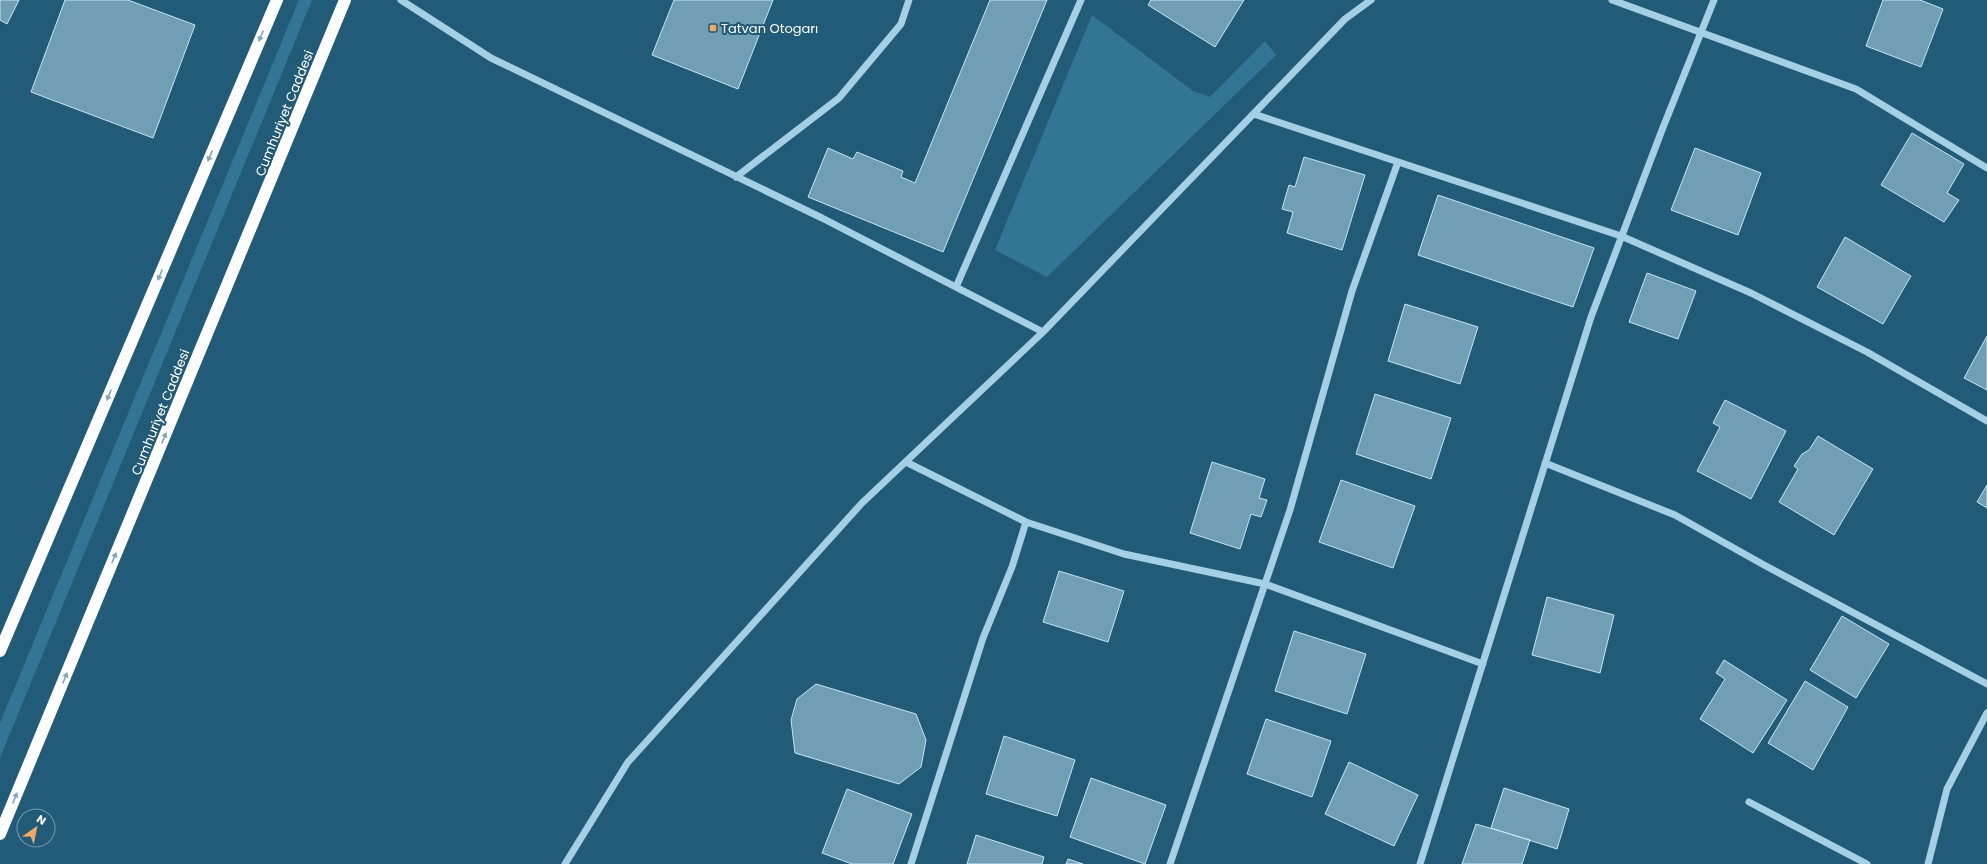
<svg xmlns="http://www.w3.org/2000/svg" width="1987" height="864" font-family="Poppins,sans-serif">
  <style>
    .green { fill: #337594 }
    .building { fill: #709eb5; stroke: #c6e5f3 }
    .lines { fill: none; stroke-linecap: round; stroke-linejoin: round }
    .minor { stroke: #a4cfe4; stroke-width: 7 }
    .highway { stroke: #fff; stroke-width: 12 }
    .oneway { fill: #85a5b5 }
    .poi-dot { fill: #efa967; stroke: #225b78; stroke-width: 1.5 }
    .labels { text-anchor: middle; stroke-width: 4; stroke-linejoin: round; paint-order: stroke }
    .poi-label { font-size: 13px; fill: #fff; stroke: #225b78; text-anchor: start }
    .street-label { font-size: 13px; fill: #fff; stroke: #225b78 }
  </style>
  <rect width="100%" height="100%" fill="#225b78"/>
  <path class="green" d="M299,0H312L0,758V723Z
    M1092,15L1193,91L1210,97L1265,41L1276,55L1047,277L995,250Z"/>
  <path class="building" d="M0,0H19L7,24L0,20Z
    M65,0H128L195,25L153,138L31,92Z
    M674,0H773L738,89L652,55Z
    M990,0H1047L943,252L808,197L828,148L853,159L857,152L903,171L901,177L915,183Z
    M1151,0H1244L1215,47L1148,5Z
    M1883,0H1920L1943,9L1921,67L1866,46Z
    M1912,133L1964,164L1947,193L1959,200L1944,222L1881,185Z
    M1695,148L1761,173L1738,235L1671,210Z
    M1304,157L1365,175L1342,250L1287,233L1293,212L1282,209L1289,185L1295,187Z
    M1438,195L1594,248L1573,307L1418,255Z
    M1845,237L1911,276L1883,324L1817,287Z
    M1647,273L1696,291L1678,339L1629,322Z
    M1405,304L1478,327L1460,384L1388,361Z
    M1987,336V390L1964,378Z
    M1375,394L1451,418L1431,479L1356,454Z
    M1725,400L1786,431L1751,499L1697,471L1720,427L1713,423Z
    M1818,436L1873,469L1834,535L1779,502L1798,469L1794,466L1802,454L1809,450Z
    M1212,462L1265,479L1259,498L1267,500L1261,517L1251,514L1240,549L1190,533Z
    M1341,480L1415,506L1393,568L1319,542Z
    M1987,485V508L1977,502Z
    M1059,571L1124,591L1108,642L1043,622Z
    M1547,597L1614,615L1600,673L1532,655Z
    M1842,616L1889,644L1856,698L1810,670Z
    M1294,631L1366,654L1347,714L1275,691Z
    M1724,660L1787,700L1753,753L1700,719L1725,679L1716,673Z
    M1805,681L1848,707L1813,770L1768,743Z
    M816,684L916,714L926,740L921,767L899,784L795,753L791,720L797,699Z
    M1266,719L1331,741L1312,797L1247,774Z
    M1004,736L1075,760L1057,816L986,794Z
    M1349,762L1418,795L1394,846L1325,814Z
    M1091,778L1166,805L1145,864L1070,837Z
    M1504,788L1569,809L1557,849L1491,828Z
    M847,789L912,814L893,864H852L822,853Z
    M1476,824L1530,840L1522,864H1462Z
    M976,835L1044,857L1042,864H967Z
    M1068,859L1083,864H1066Z"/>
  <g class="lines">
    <path class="minor" d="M401,0L491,58L822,218L1043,332
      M1612,0L1856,89L1987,168
      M1254,114L1621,236L1751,293L1867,352L1987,421
      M736,177L839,98L901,24L909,0
      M956,287L1081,0
      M906,462L1026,522L1124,554L1265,584L1483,664
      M1545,463L1675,515L1764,565L1987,684
      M1749,802L1867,864
      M565,864L628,762L862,503L1043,332L1345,19L1371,0
      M911,864L983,638L1012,567L1026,522
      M1170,864L1290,510L1352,291L1398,162
      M1420,864L1591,317L1662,130L1714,0
      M1928,864L1947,789L1987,713"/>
    <path class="highway" d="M0,651L277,0
      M0,834L345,0"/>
  </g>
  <defs><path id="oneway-solid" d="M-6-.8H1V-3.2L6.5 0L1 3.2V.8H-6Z"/></defs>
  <g class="oneway">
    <use href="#oneway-solid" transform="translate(261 36) rotate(113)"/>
    <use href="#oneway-solid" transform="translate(210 156) rotate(113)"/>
    <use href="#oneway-solid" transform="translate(160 275) rotate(113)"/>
    <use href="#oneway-solid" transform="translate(109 395) rotate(113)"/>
    <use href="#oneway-solid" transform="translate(164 438) rotate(-68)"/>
    <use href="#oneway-solid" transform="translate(114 558) rotate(-68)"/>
    <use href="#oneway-solid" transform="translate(65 678) rotate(-68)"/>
    <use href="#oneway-solid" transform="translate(15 798) rotate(-68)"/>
  </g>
  <rect class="poi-dot" x="709" y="24" width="8" height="8" rx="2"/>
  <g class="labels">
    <g class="poi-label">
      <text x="721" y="33">Tatvan Otogarı</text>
    </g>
    <g class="street-label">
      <text transform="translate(284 113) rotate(-68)" y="5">Cumhuriyet Caddesi</text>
      <text transform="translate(160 412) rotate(-68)" y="5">Cumhuriyet Caddesi</text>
    </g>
  </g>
  <g transform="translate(36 828) rotate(33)"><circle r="19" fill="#225b78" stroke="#7a9dae"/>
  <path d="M0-3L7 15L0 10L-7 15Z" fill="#efa967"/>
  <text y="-6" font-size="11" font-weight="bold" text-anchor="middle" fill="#ffffff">N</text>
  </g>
</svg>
